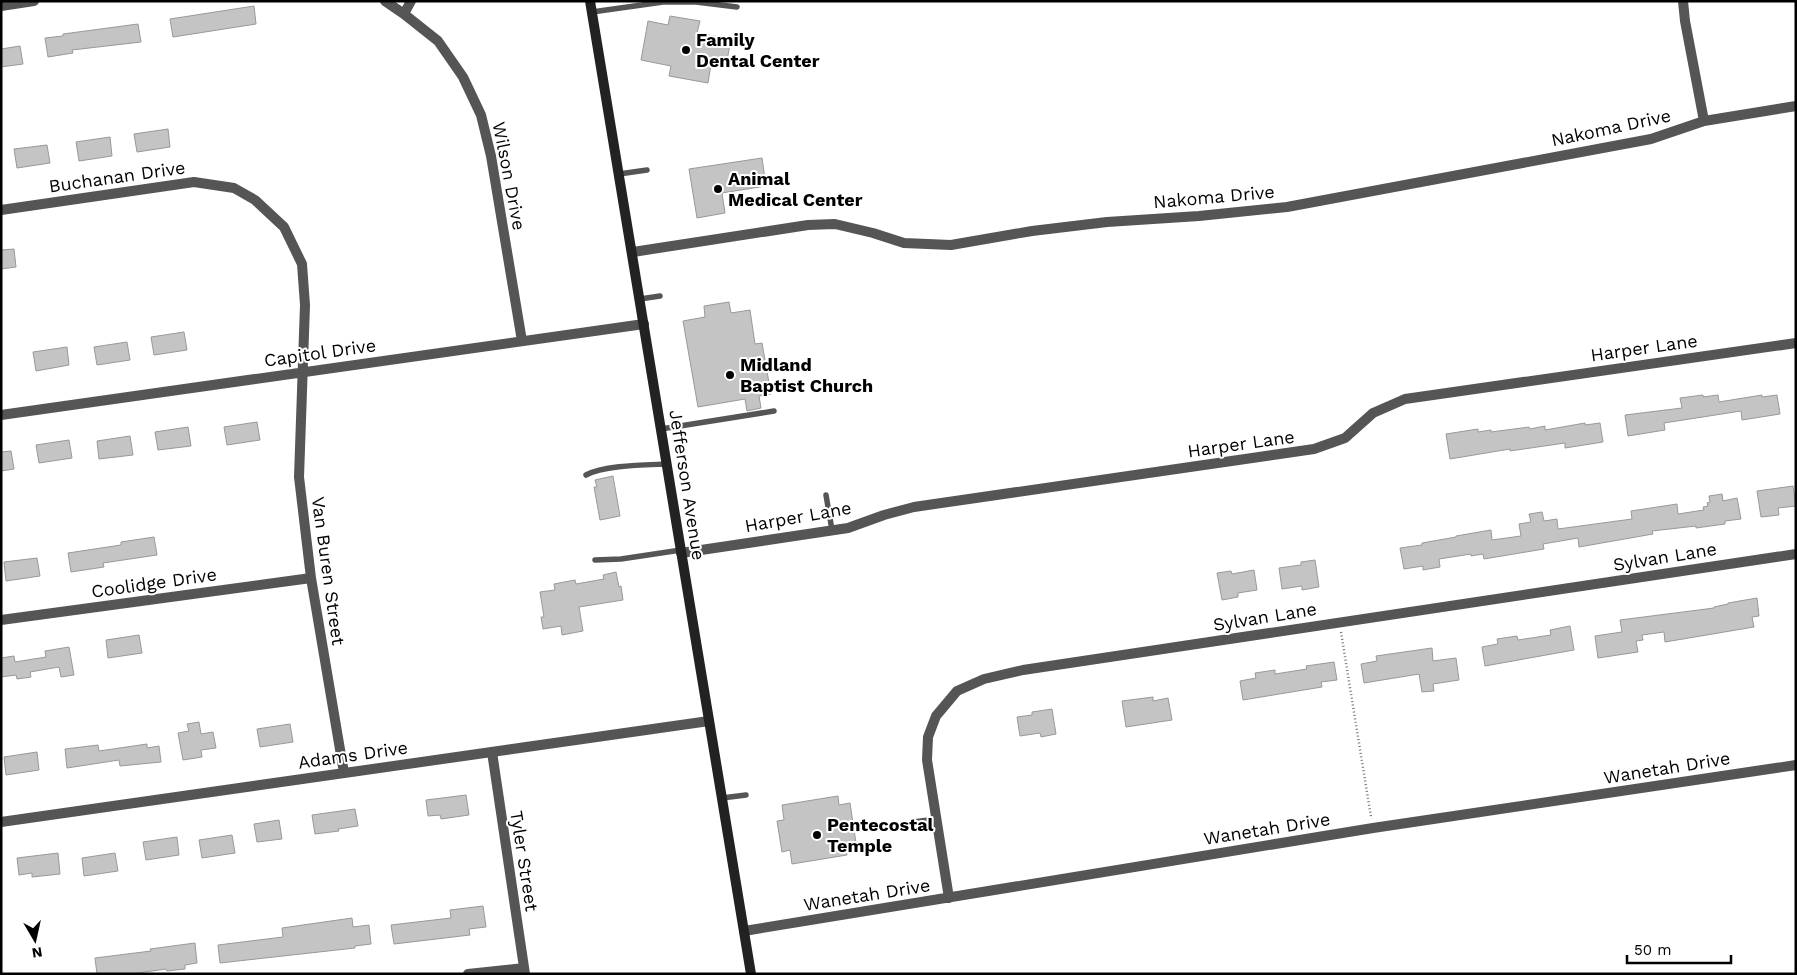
<svg xmlns="http://www.w3.org/2000/svg" width="1797" height="975" font-family="'Work Sans',sans-serif">
  <style>
    .building { fill: #c4c4c4; stroke: #999 }
    .lines { fill: none; stroke-linecap: round; stroke-linejoin: round }
    .path { stroke: #777; stroke-width: 2.5; stroke-dasharray: 1 2.5; stroke-linecap: butt }
    .lane { stroke: #555; stroke-width: 5.5 }
    .street { stroke: #555; stroke-width: 10 }
    .secondary { stroke: #222; stroke-width: 10 }
    .poi-dot { fill: #000; stroke: #fff; stroke-width: 2 }
    .labels { text-anchor: middle; stroke-width: 4; stroke-linejoin: round; paint-order: stroke }
    .poi-label { font-size: 18px; font-weight: bold; fill: #000; stroke: #fff; text-anchor: start }
    .street-label { font-size: 18px; fill: #000; stroke: #fff }
  </style>
  <rect width="100%" height="100%" fill="#fff"/>
  <path class="building" d="M254,6L256,24L173,37L170,19Z
    M670,16L700,21L697,33L731,39L726,66L711,64L708,83L669,76L671,66L641,60L648,21L668,25Z
    M138,24L141,42L72,50L73,53L48,57L45,38L63,36V34Z
    M20,46L23,64L1,67V49Z
    M168,129L170,147L137,152L134,134Z
    M110,137L112,156L79,161L76,142Z
    M47,145L50,163L17,168L14,149Z
    M762,158L766,186L722,193L725,213L697,218L689,169Z
    M14,249L16,267L1,269V250Z
    M729,302L731,313L750,310L755,344L762,343L771,394L759,396L761,408L747,411L745,399L698,407L683,321L705,317L704,306Z
    M184,332L187,350L154,355L151,337Z
    M127,342L130,360L97,365L94,347Z
    M67,347L69,365L36,371L33,352Z
    M1703,395V397L1718,395L1719,402L1762,395V397L1777,395L1780,414L1742,420L1741,411L1664,423L1665,430L1628,436L1625,415L1682,408L1680,398Z
    M257,422L260,440L227,445L224,427Z
    M1585,423V425L1600,423L1603,442L1565,448V443L1510,451V449L1450,459L1446,434L1478,429V432L1491,430V432L1529,427L1530,429L1545,426V430Z
    M188,427L191,446L158,450L155,432Z
    M130,436L133,455L99,459L97,441Z
    M69,440L72,458L39,463L36,445Z
    M11,451L14,469L1,471V452Z
    M613,476L620,516L600,520L594,487H597L595,480Z
    M1793,486L1796,506L1778,508L1779,515L1761,517L1757,491Z
    M1722,494L1723,501L1737,498L1741,519L1725,521V524L1696,528V526L1652,531L1653,534L1579,547L1578,538L1543,544L1544,549L1484,559L1483,554L1471,556V554L1439,559L1440,567L1423,570V566L1404,569L1400,548L1422,545V543L1456,537V536L1491,530L1492,540L1521,536L1519,524L1531,522L1529,514L1542,512L1544,521L1557,519L1558,529L1632,519L1631,511L1677,504L1678,514L1704,510L1703,507L1708,506L1707,503L1710,502L1709,496Z
    M154,537L157,555L103,563L104,567L71,572L68,553L121,545V542Z
    M37,558L40,576L6,581L4,562Z
    M1315,560L1319,587L1302,590V586L1282,589L1279,568L1301,565V562Z
    M1254,570L1257,590L1238,593V597L1222,600L1217,573L1231,571L1232,574Z
    M616,572L619,587L621,586L623,600L579,607L583,631L562,635L561,626L543,629L541,617H544L540,592L555,590L554,584L575,580L576,584L604,579L603,575Z
    M1757,598L1759,616L1752,617L1754,627L1665,642L1664,632L1642,635L1643,640L1636,641L1638,652L1598,658L1595,636L1622,632L1620,620L1714,608V607L1728,604V603Z
    M1570,626L1574,650L1485,666L1482,647L1498,644L1497,639L1517,636L1518,640L1551,635L1550,630Z
    M139,635L142,653L108,658L106,640Z
    M69,647L74,675L61,677L59,667L30,672L31,677L17,679L16,675L1,677V658L14,656L15,662L46,657L45,651Z
    M1432,648L1433,661L1456,658L1459,680L1433,684L1434,691L1422,692L1419,674L1364,683L1361,664L1377,661L1376,656Z
    M1334,662L1337,680L1321,682L1322,687L1243,700L1240,681L1256,678L1255,673L1275,670V674L1307,669L1306,666Z
    M1153,697V701L1168,698L1172,720L1126,727L1122,701Z
    M1052,709L1056,734L1041,737L1040,733L1020,736L1017,717L1032,715V712Z
    M199,722L201,734L213,732L216,748L201,750L202,757L183,760L178,733L189,731L187,724Z
    M290,724L293,742L260,747L257,729Z
    M147,744V748L159,746L161,762L120,766L119,760L67,768L65,749L98,745L99,751Z
    M37,752L39,770L6,775L4,757Z
    M466,795L469,815L441,819L440,815L428,816L426,800Z
    M838,796L839,805L850,803L857,850L847,852V855L792,864L790,850L782,852L777,821L784,820L782,805Z
    M355,809L358,826L338,829L339,831L315,834L312,815Z
    M279,820L282,839L257,842L254,824Z
    M232,835L235,853L202,858L199,840Z
    M177,837L179,855L146,860L143,842Z
    M58,853L60,874L32,877V873L19,875L17,858Z
    M115,853L118,871L84,876L82,858Z
    M483,906L486,927L469,929L470,935L394,944L391,925L451,918L450,910Z
    M352,918L353,927L369,925L371,944L355,946V948L220,963L218,945L283,937L282,928Z
    M195,943L197,963L185,965V969L167,971L166,969L131,974H97L95,958L151,951L150,949Z"/>
  <g class="lines">
    <path class="path" d="M1341,632L1371,817"/>
    <path class="lane" d="M592,12L663,2H696L737,7
      M619,174L647,170
      M640,299L660,296
      M661,429L774,411
      M586,475C604,465 645,465 667,464
      M826,495L832,530
      M595,560L621,559L681,550
      M722,798L746,795
      M913,822L937,819"/>
    <path class="street" d="M385,1L404,14L438,41L463,77L481,115L491,156L522,341
      M1683,1L1685,21L1704,121
      M1,6L34,1
      M404,14L411,1
      M1,210L194,182L234,188L255,200L284,227L302,264L305,305L299,477L311,578L344,773
      M633,252L808,225L835,224L873,233L904,243L951,245L1032,231L1107,222L1199,216L1287,207L1651,139L1704,121L1796,106
      M1,415L644,324
      M681,553L848,528L884,515L914,507L1314,449L1345,438L1373,413L1405,399L1796,343
      M1,620L311,578
      M492,752L525,974
      M1,822L709,721
      M949,898L927,760L928,737L936,716L957,691L984,679L1023,670L1796,554
      M744,931L1373,828L1796,765
      M468,974L524,968"/>
    <path class="secondary" d="M590,1L751,974"/>
  </g>
  <g class="poi-dot">
    <circle cx="686" cy="50" r="5"/>
    <circle cx="718" cy="189" r="5"/>
    <circle cx="730" cy="375" r="5"/>
    <circle cx="817" cy="835" r="5"/>
  </g>
  <g class="labels">
    <g class="poi-label">
      <text x="696" y="46">Family<tspan x="696" dy="21">Dental Center</tspan></text>
      <text x="728" y="185">Animal<tspan x="728" dy="21">Medical Center</tspan></text>
      <text x="740" y="371">Midland<tspan x="740" dy="21">Baptist Church</tspan></text>
      <text x="827" y="831">Pentecostal<tspan x="827" dy="21">Temple</tspan></text>
    </g>
    <g class="street-label">
      <text transform="translate(1611 128) rotate(-12)" y="6">Nakoma Drive</text>
      <text transform="translate(509 176) rotate(79)" y="6">Wilson Drive</text>
      <text transform="translate(117 177) rotate(-8)" y="6">Buchanan Drive</text>
      <text transform="translate(1214 197) rotate(-5)" y="6">Nakoma Drive</text>
      <text transform="translate(1644 348) rotate(-8)" y="6">Harper Lane</text>
      <text transform="translate(320 353) rotate(-8)" y="6">Capitol Drive</text>
      <text transform="translate(1241 444) rotate(-8)" y="6">Harper Lane</text>
      <text transform="translate(687 485) rotate(81)" y="6">Jefferson Avenue</text>
      <text transform="translate(798 517) rotate(-10)" y="6">Harper Lane</text>
      <text transform="translate(1665 557) rotate(-9)" y="6">Sylvan Lane</text>
      <text transform="translate(328 571) rotate(82)" y="6">Van Buren Street</text>
      <text transform="translate(154 583) rotate(-8)" y="6">Coolidge Drive</text>
      <text transform="translate(1265 617) rotate(-9)" y="6">Sylvan Lane</text>
      <text transform="translate(353 755) rotate(-8)" y="6">Adams Drive</text>
      <text transform="translate(1667 768) rotate(-9)" y="6">Wanetah Drive</text>
      <text transform="translate(1267 829) rotate(-9)" y="6">Wanetah Drive</text>
      <text transform="translate(524 861) rotate(81)" y="6">Tyler Street</text>
      <text transform="translate(867 895) rotate(-9)" y="6">Wanetah Drive</text>
    </g>
  </g>
  <rect width="1797" height="975" fill="none" stroke="#000000" stroke-width="5"/>
  <g transform="translate(35 940) rotate(171)" stroke="#ffffff" stroke-width="4" paint-order="stroke">
  <path d="M0-4L9 19L0 12L-9 19Z" fill="#000000"/>
  <text y="-8" font-size="14" font-weight="bold" text-anchor="middle" fill="#000000">N</text>
  </g>
  <path d="M1627 955v8h104v-8" fill="none" stroke="#000000" stroke-width="2.5"/>
  <text x="1634" y="955" font-size="15" fill="#000000" stroke="#ffffff" stroke-width="4" paint-order="stroke">50 m</text>
</svg>
